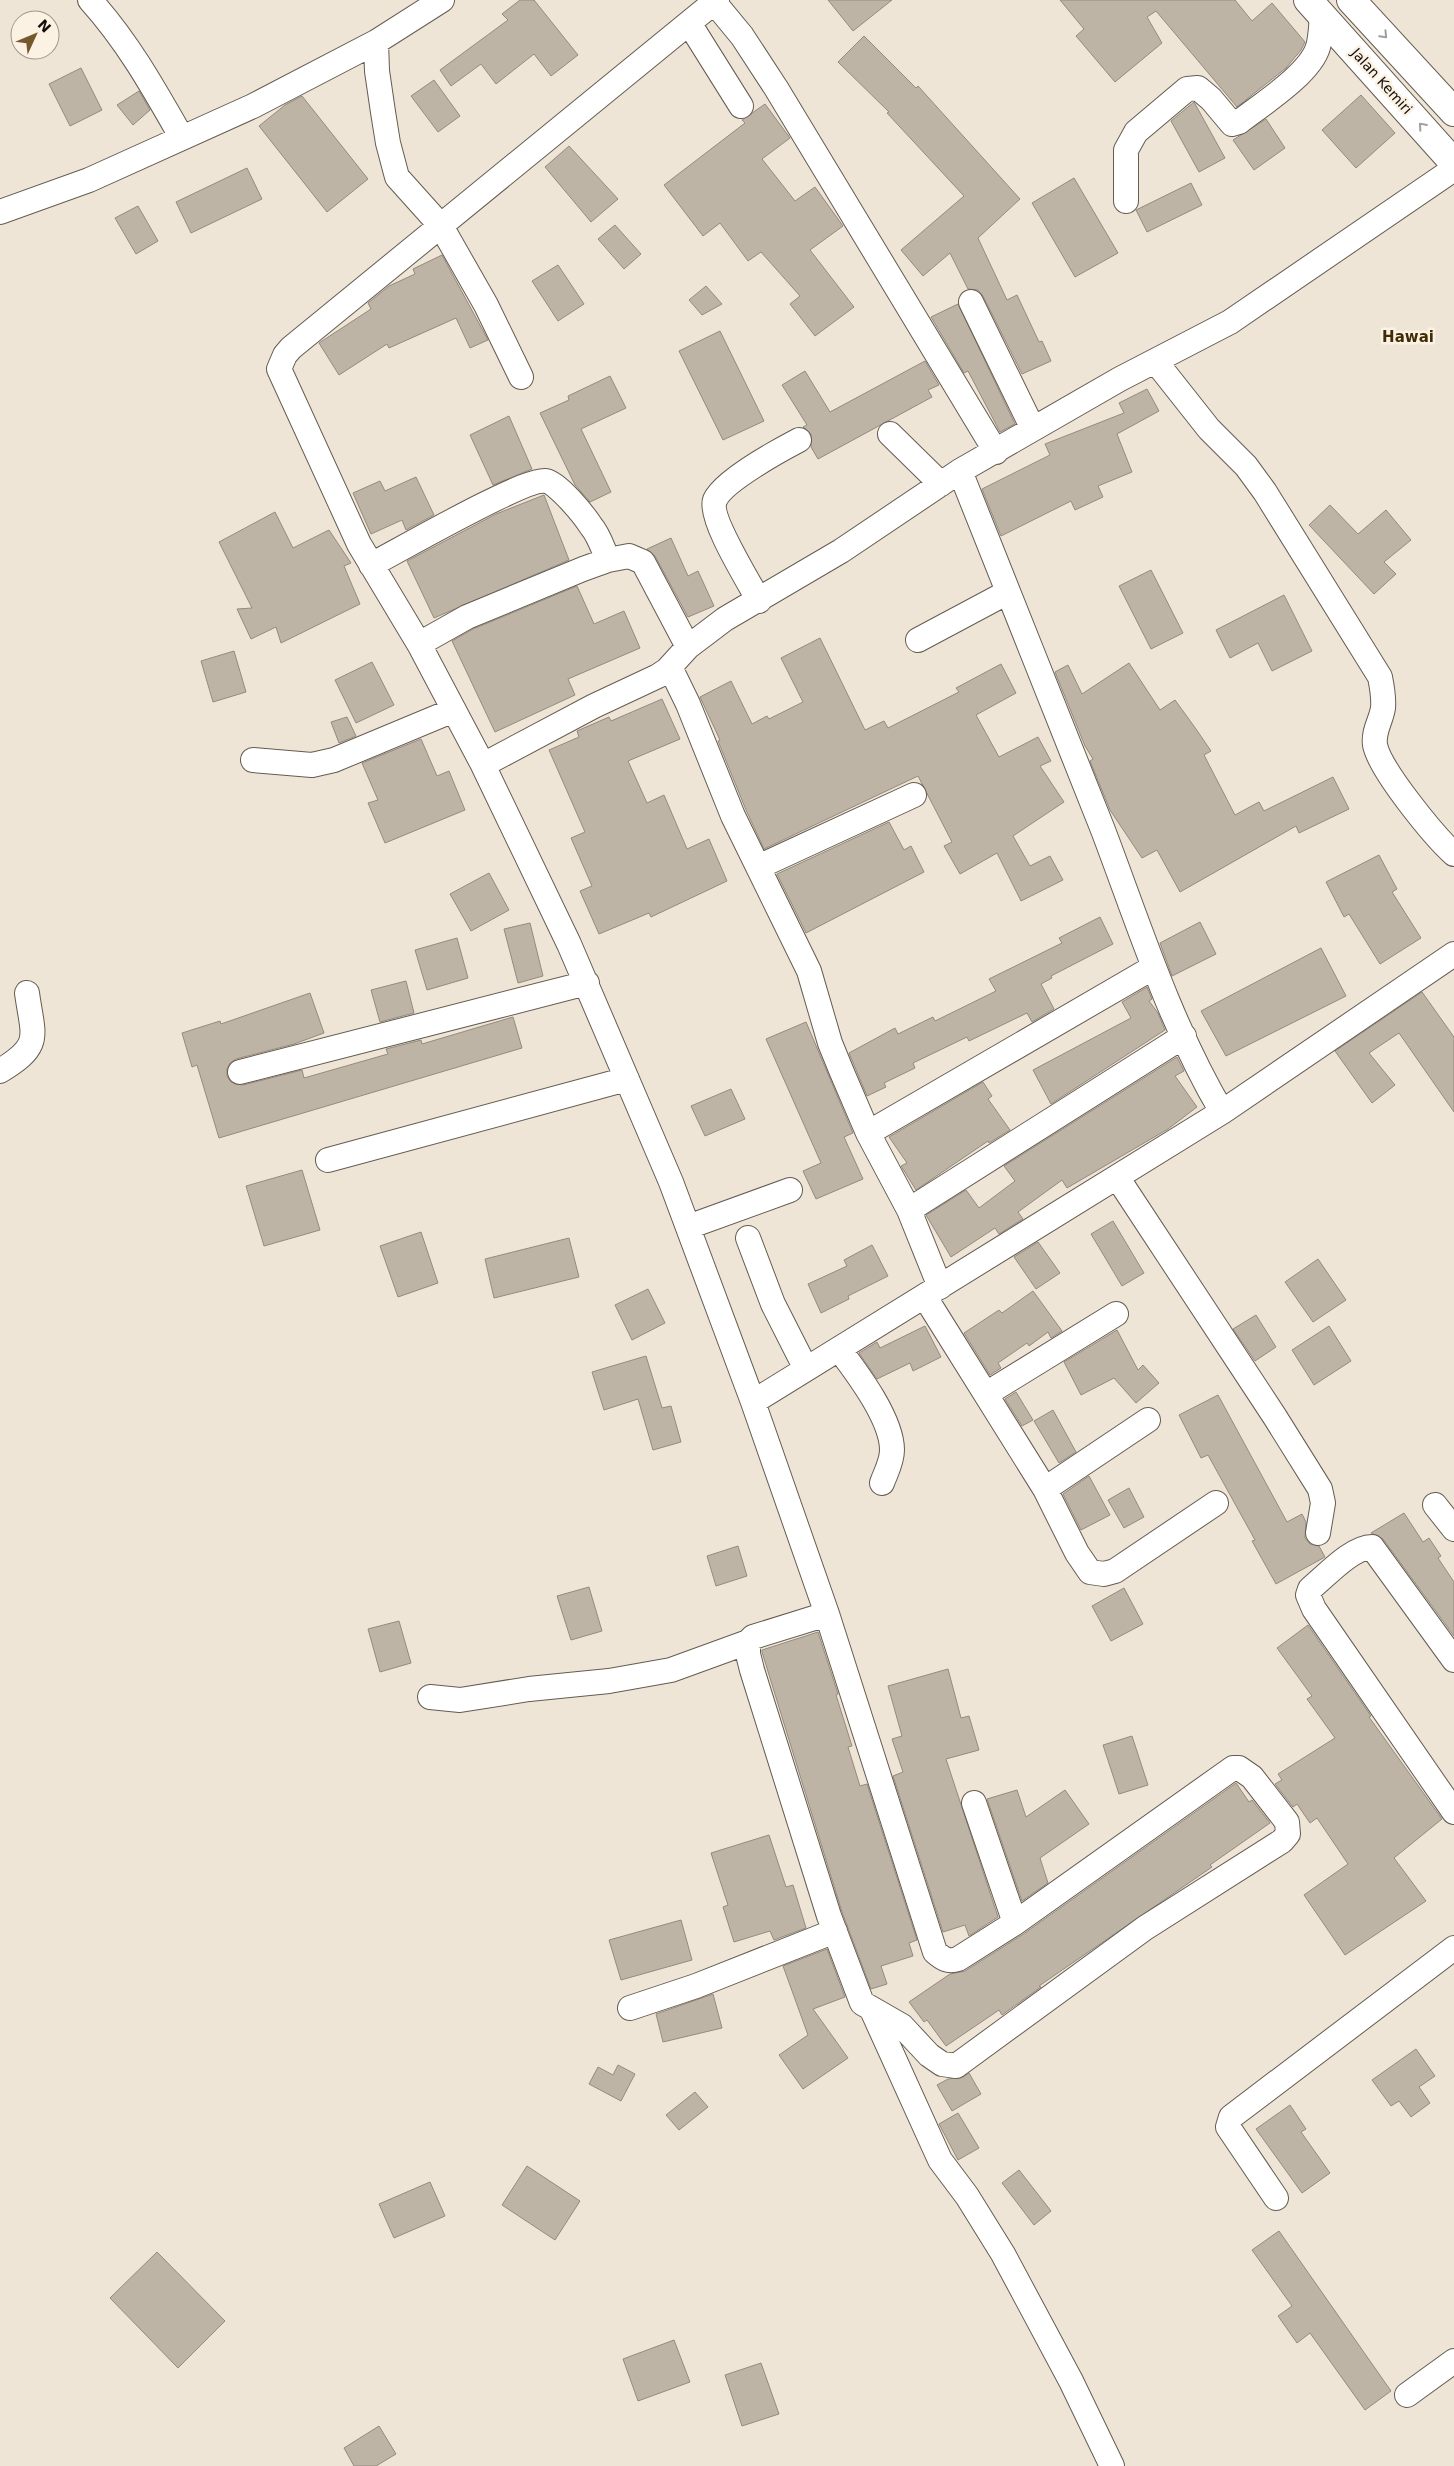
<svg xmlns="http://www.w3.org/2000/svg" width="1454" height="2466" font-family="'DejaVu Sans',sans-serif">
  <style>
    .building { fill: #bdb4a6; stroke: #948b7e }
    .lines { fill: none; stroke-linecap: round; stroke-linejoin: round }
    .minor-casing { stroke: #645c50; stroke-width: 26 }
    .highway-casing { stroke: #645c50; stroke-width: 30 }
    .minor { stroke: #fff; stroke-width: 24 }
    .highway { stroke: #fff; stroke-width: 28 }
    .oneway { stroke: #a19f9d }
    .labels { text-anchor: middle; stroke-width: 5; stroke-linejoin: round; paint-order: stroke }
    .street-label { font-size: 14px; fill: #130f0b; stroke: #fcf2e4 }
    .neighbourhood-label { font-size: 15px; font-weight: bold; fill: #422c06; stroke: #fcf2e4 }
  </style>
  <rect width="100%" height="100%" fill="#efe5d7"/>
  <path class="building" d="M520,0H534L578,55L551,76L534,54L496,84L481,64L451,86L440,70L508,20L502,14Z
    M828,0H892L853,31Z
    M1060,0H1235L1252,21L1272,3L1305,42L1301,50L1286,68L1237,107L1156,11L1147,17L1162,43L1115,82L1076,36L1084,29Z
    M864,36L916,88L918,86L1020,199L978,238L1007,300L1017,295L1039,342L1042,341L1051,361L1022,374L983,296L978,290L968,289L950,253L923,276L901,250L964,196L887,113L889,112L838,62Z
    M81,68L102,110L70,126L49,84Z
    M434,80L460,116L438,132L411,96Z
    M139,91L150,110L133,125L117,105Z
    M1361,95L1395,133L1356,168L1322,130Z
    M302,96L368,179L327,212L259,126L285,105Z
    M1194,102L1225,158L1199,172L1171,121Z
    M765,104L790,138L762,159L795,201L815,187L843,226L810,250L854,307L815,336L790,304L800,296L761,252L748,261L720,223L703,236L664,185L745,123L742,120Z
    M1266,119L1285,148L1254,170L1233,140Z
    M569,146L618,199L591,222L545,167Z
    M247,168L262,199L191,233L176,202Z
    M1074,178L1118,253L1075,277L1032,203Z
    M1191,183L1202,205L1147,232L1136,210Z
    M138,206L158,241L136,254L115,218Z
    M615,225L641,254L624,269L598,239Z
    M442,255L488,340L470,348L456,318L389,348L387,344L339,375L319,343L371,309L368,303L389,286L415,274L413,269Z
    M558,265L584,304L558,321L532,281Z
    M706,286L722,304L702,315L689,300Z
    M958,304L1015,424L1000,432L968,371L964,373L931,317Z
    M720,331L764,421L723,440L679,351Z
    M925,361L939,385L928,390L932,397L818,459L811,447V434L803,427L807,425L782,385L805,371L830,412Z
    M610,376L626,408L581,429L611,492L590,502L575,485L540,413L569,400L568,396Z
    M1147,389L1159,411L1117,434L1132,472L1098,486L1103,497L1075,510L1071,501L1001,536L982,489L1050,455L1045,444L1124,413L1119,403Z
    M509,416L532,469L493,485L470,435Z
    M416,477L434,515L406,530L402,520L371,534L353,493L380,481L385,491Z
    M544,495L569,560L434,618L407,561L496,514Z
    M1330,505L1358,534L1386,510L1411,540L1384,562L1396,574L1374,594L1309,525Z
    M275,512L293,548L329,530L351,563L344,566L360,604L281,643L276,627L251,639L237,609L252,608L219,542Z
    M671,538L688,576L698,571L714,606L688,617L655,556L647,549Z
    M1151,570L1183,633L1151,649L1119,586Z
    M577,586L594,624L624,611L640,648L568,679L575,695L495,732L452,641L473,629Z
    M1284,595L1312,651L1272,671L1258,643L1230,658L1216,630Z
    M820,638L865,730L884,721L888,728L959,692L956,688L1001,664L1016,693L976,715L999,757L1038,737L1051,761L1040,766L1064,802L1013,836L1030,866L1050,856L1063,880L1021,901L997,853L960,874L944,846L952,842L918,776L764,849L746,810L718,741L720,740L700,697L731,681L752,724L767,716L769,719L803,702L781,658Z
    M234,651L246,692L213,702L201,661Z
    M372,662L394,705L356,723L335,680Z
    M1129,663L1160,710L1175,700L1196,729L1211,751L1204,755L1235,815L1259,802L1264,811L1333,777L1349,809L1299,833L1296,826L1180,892L1157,850L1142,858L1110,810L1090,761L1093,759L1085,746L1055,672L1068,665L1082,694Z
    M662,699L680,739L628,761L647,803L664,795L687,849L709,839L727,881L651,917L649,913L599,934L580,891L592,886L571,838L585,832L549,750L579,737L577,731L609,717L611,721Z
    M347,717L356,736L339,743L331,722Z
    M421,739L437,776L449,771L465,810L385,843L368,803L378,800L362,763Z
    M889,822L904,850L911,846L924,872L806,933L777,874Z
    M1379,855L1397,889L1392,892L1421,938L1380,964L1349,914L1344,917L1326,882Z
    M489,873L509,910L471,931L450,894Z
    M1100,917L1113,944L1051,976L1052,978L1041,984L1054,1009L1032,1022L1027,1013L969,1041L967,1037L913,1063L915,1068L884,1083L886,1087L867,1096L849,1053L895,1028L898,1034L933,1017L935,1021L996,991L989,979L1062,943L1059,938Z
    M1200,922L1216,954L1172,976L1160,943Z
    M530,923L543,976L518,983L504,929Z
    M457,938L468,978L427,990L415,950Z
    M1321,948L1346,996L1226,1056L1201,1011Z
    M406,981L414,1013L380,1022L371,990Z
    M1147,987L1152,999L1149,1001L1158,1013L1165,1030L1051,1104L1033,1070L1131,1018L1122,1002Z
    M1422,992L1454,1037V1112L1399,1033L1369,1053L1395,1085L1372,1103L1335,1051Z
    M310,993L324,1033L294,1044L236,1059L230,1063L227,1069V1076L231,1082L243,1085L302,1070L304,1078L388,1054L386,1049L421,1040L422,1044L513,1017L522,1048L219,1138L197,1065L192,1067L182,1033L220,1021L221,1024Z
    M806,1022L853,1133L844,1137L863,1179L816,1199L803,1171L821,1163L766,1039Z
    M1177,1057L1184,1071L1175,1076L1197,1107L1168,1129L1067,1188L1062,1180L1018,1212L1023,1219L999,1234L995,1228L951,1257L926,1215L966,1190L979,1208L1015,1181L1004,1166Z
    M983,1082L992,1096L988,1099L1010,1130L989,1143L988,1141L916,1190L901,1166L907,1163L889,1137Z
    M731,1089L745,1119L705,1136L691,1106Z
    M302,1170L320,1230L264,1246L246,1186Z
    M1113,1221L1144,1273L1122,1286L1091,1234Z
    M421,1232L438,1283L398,1297L380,1246Z
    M569,1238L579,1277L494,1298L485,1259Z
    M1038,1242L1060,1273L1036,1289L1014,1257Z
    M872,1245L888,1276L848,1296L849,1299L821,1313L808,1284L847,1266L844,1260Z
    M1318,1259L1346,1300L1313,1322L1285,1282Z
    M648,1289L665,1323L632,1340L615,1305Z
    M1033,1291L1062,1331L1051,1338L1048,1332L1029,1346L1027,1343L998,1363L1001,1368L990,1375L964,1333L999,1310L1002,1313Z
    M1256,1315L1276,1347L1255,1361L1233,1329Z
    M925,1326L941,1357L913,1371L910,1363L877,1379L859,1353L877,1342L880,1348Z
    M1329,1326L1351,1361L1314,1385L1292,1350Z
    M1117,1330L1138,1370L1143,1365L1159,1383L1136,1403L1114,1378L1081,1395L1064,1362Z
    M646,1356L662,1408L671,1406L681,1442L653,1450L638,1399L604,1410L592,1372Z
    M1016,1392L1033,1420L1022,1426L1005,1399Z
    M1218,1395L1287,1522L1302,1514L1306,1522L1305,1538L1310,1544L1319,1546L1325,1557L1276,1584L1252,1541L1255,1540L1208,1455L1201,1458L1179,1415Z
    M1053,1410L1076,1452L1059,1463L1034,1421Z
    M1089,1476L1110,1515L1081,1530L1063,1494Z
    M1129,1488L1144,1517L1124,1528L1108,1500Z
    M1404,1513L1423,1542L1429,1538L1441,1556L1438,1558L1454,1582V1636L1383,1539L1371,1533Z
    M738,1546L747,1576L716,1586L707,1556Z
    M589,1587L602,1631L571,1640L557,1596Z
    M1124,1588L1143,1624L1111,1641L1092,1606Z
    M399,1621L411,1663L380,1672L368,1629Z
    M1308,1625L1371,1716L1369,1717L1442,1819L1394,1858L1426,1901L1345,1955L1304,1895L1348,1864L1317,1818L1310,1823L1297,1804L1293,1807L1275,1784L1282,1780L1278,1774L1335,1738L1307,1699L1312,1696L1277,1648Z
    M818,1632L838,1694L836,1695L852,1746L848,1747L860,1786L867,1784L917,1940L909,1943L913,1956L881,1966L887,1984L871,1989L842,1912L762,1652V1650Z
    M948,1669L961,1718L969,1716L979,1750L946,1759L998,1917L969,1936L965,1925L943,1932L893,1776L903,1772L892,1739L902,1736L888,1686Z
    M1132,1736L1148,1785L1119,1794L1103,1745Z
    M1236,1783L1249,1802L1252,1800L1270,1823L1210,1865L1212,1867L1039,1986L1041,1987L1002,2015L999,2010L946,2046L927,2020L924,2022L909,2002L950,1974L965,1971L1022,1935Z
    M1017,1790L1026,1817L1065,1790L1089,1824L1040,1858L1048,1883L1022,1901L987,1799Z
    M769,1835L786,1887L793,1885L806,1928L774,1940L770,1931L734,1942L723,1907L728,1905L711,1853Z
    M681,1920L692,1960L621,1980L609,1940Z
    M827,1949L845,1997L813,2009L848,2058L803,2089L779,2055L808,2035L783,1966Z
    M713,1994L722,2028L663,2042L656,2014Z
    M1416,2049L1435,2076L1419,2087L1430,2103L1411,2117L1399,2101L1391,2106L1372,2080Z
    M618,2065L635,2074L621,2101L589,2084L598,2067L613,2075Z
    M969,2073L981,2094L952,2111L937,2085L948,2079L963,2077Z
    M695,2092L708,2107L679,2130L666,2115Z
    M1290,2105L1306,2129L1301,2132L1330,2173L1302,2193L1256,2129Z
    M958,2113L979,2148L958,2160L939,2124Z
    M527,2166L580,2201L555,2240L502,2205Z
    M1019,2170L1051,2211L1034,2225L1002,2183Z
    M430,2182L445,2216L394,2238L379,2204Z
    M1279,2231L1391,2391L1365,2410L1310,2333L1297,2343L1278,2316L1292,2306L1252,2250Z
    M157,2252L225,2321L178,2368L110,2298Z
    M674,2340L690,2382L638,2401L623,2359Z
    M761,2363L779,2414L742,2426L725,2375Z
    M379,2426L396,2454L376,2466H354L344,2448Z"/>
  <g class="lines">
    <defs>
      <path id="minor" d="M90,0C128,42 154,89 182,138
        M717,0L291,348L285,355L279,369L359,544L419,644L483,765L569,944L671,1182L753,1402L1222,1112L1454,954
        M714,2L742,36L776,88L996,452
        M689,23L741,106
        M376,42L377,71L383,112L388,143L397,177L441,226L486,305L521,377
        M1126,201V150L1136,132L1187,89L1198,88L1211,99L1232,124L1239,122C1262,104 1310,74 1318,47C1321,37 1321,25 1322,15
        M0,212L89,180L253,106L376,42L442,0
        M971,302L1033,429
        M1156,362L1209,429L1246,466L1265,492L1380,677C1382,687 1384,698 1383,708C1381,721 1373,731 1375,745C1380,770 1434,836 1454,854
        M890,434L941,484
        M960,471C1007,591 1056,710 1103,830C1139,925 1170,1024 1222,1112
        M371,565C398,551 526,477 546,481C558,483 584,515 591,526C599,535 603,549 608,560
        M759,601C749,582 708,517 715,500C723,481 780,450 799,440
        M918,640L1008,592
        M419,644L467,617L583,569L608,560L629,556L643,562L688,647
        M670,667L688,704L733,816L809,971L830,1043L841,1070L868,1133L909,1210L940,1287
        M253,760L312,765L334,760L454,710
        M483,765L594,706L658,676L667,670L688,647L725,619L841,551L960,471L1120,379L1230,322L1454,169
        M758,867L914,795
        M0,1071C43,1045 33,1037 27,993
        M240,1072L587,983
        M868,1133L1154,967
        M328,1160L627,1079
        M1117,1177L1275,1417L1320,1489L1323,1503L1318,1533
        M909,1210L1184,1036
        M688,1227L790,1190
        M748,1238L773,1304L806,1369
        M925,1297L1045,1489L1077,1553L1090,1572L1104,1574L1115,1571L1216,1503
        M839,1349C857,1373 892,1419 892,1450C892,1462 886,1472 882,1483
        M986,1394L1116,1314
        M753,1402L827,1614
        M1045,1489L1148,1420
        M1435,1505L1454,1529
        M827,1614L935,1952C943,1959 948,1962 958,1959L1015,1923L1233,1768H1239L1252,1777L1287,1822L1288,1834L1282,1841L1145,1928L956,2066L942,2064L929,2055L902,2026L862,2003L829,1916L752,1670L748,1654V1642L753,1637Z
        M1454,1660L1372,1547C1352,1547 1326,1576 1310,1589L1308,1595L1314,1609L1454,1812
        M430,1697L460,1700L529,1689L609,1681L671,1670L748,1642
        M974,1803L1015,1923
        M630,2008L696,1986L835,1931
        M872,2010L940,2160L967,2196L1003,2254L1071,2381L1112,2466
        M1276,2198L1228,2127L1231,2117L1454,1948
        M1407,2395L1454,2361"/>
      <path id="highway" d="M1308,0L1454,163
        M1351,0L1454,112"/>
    </defs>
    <use href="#minor" class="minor-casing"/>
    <use href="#highway" class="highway-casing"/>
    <use href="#minor" class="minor"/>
    <use href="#highway" class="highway"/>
  </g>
  <defs><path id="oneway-chevron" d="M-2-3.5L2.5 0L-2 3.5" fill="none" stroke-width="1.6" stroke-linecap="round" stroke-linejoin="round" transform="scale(1.25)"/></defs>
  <g class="oneway">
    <use href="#oneway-chevron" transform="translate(1384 35) rotate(46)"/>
    <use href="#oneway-chevron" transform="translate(1422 126) rotate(-131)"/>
  </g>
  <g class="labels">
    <g class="street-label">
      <text transform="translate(1382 81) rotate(48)" y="5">Jalan Kemiri</text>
    </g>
    <g class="neighbourhood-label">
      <text x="1408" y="342">Hawai</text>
    </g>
  </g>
  <g transform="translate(35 35) rotate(46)"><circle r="24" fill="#fcf2e4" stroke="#9f978d"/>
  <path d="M0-4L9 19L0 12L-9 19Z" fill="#75582b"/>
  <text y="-8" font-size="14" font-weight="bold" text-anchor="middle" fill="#130f0b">N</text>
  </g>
</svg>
